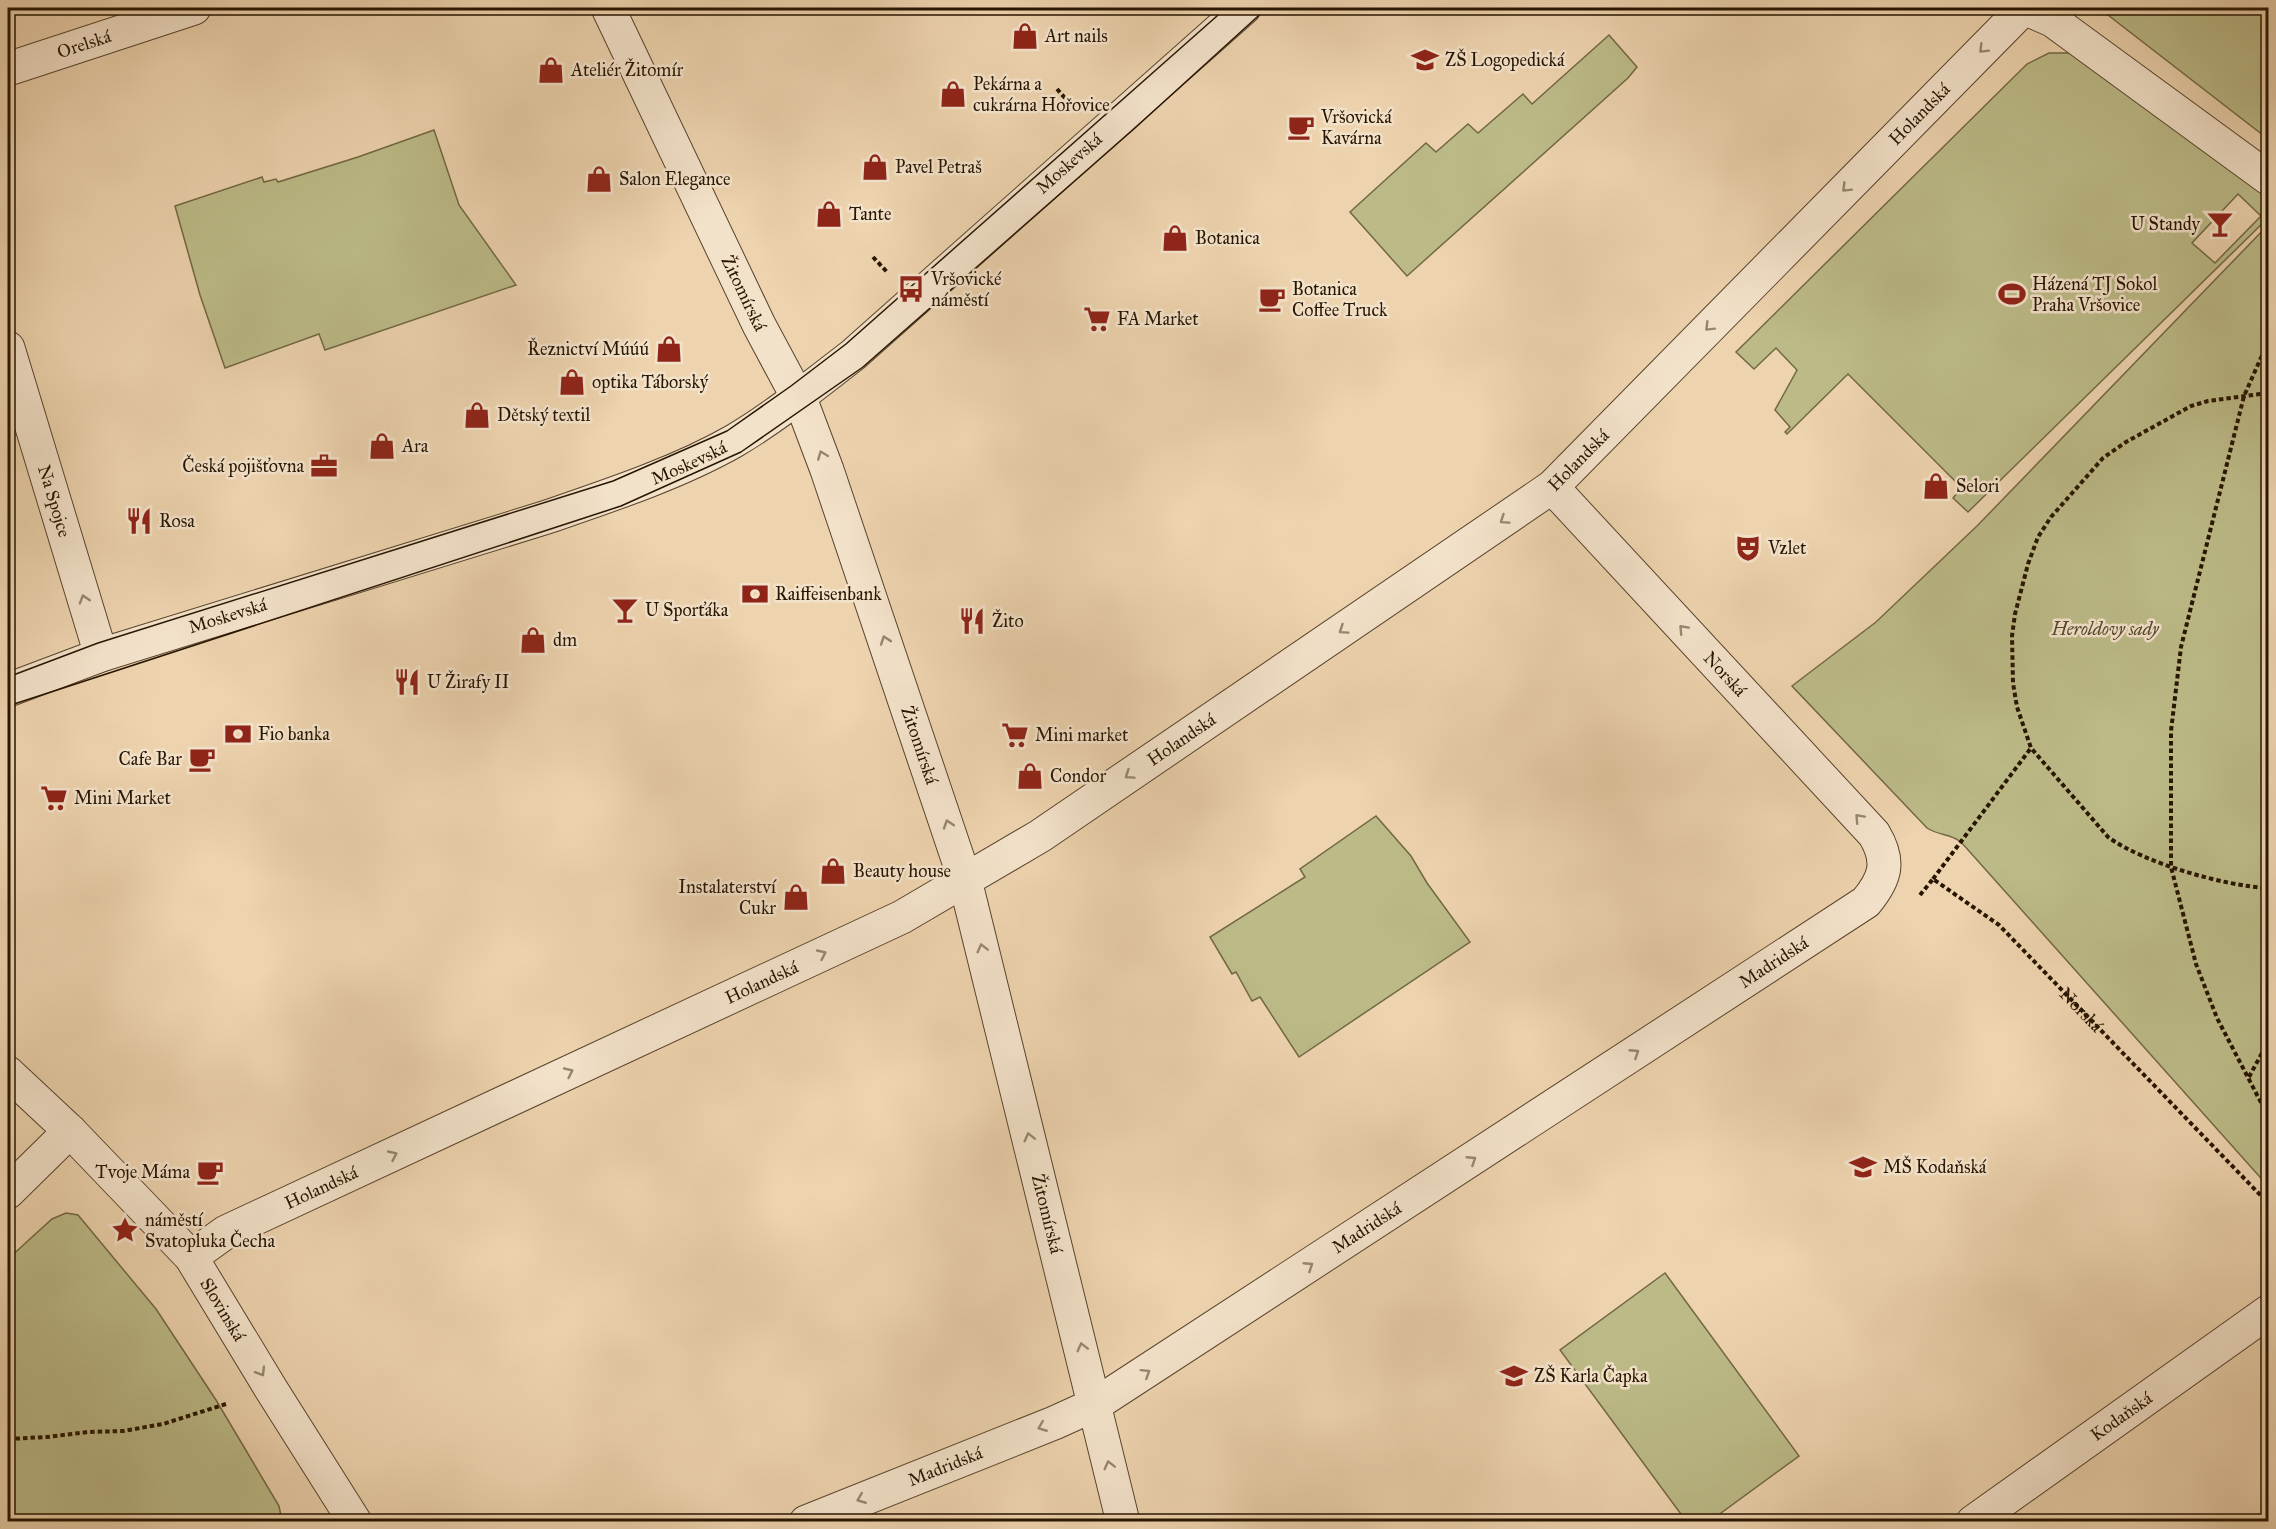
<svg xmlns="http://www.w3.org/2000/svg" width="2276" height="1529" font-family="'IM FELL Great Primer',serif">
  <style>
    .green { fill: #bcbb88; stroke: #726844; stroke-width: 1.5; fill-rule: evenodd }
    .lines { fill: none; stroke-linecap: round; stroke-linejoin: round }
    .minor-casing { stroke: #58442c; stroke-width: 35 }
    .path { stroke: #271500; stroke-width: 4; stroke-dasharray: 4.5 3; stroke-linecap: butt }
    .minor { stroke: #f3e2ca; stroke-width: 33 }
    .tram { stroke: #271500; stroke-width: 1.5 }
    .oneway { stroke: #97866f }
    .labels { text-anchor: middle; stroke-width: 5; stroke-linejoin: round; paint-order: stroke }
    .poi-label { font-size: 18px; fill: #271500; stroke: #f3e2ca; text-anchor: start }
    .street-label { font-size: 18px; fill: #271500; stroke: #f3e2ca }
    .park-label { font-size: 18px; font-style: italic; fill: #544729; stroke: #f3e2ca }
  </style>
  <rect width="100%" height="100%" fill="#edd3ae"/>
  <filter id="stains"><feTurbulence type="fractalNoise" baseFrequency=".00333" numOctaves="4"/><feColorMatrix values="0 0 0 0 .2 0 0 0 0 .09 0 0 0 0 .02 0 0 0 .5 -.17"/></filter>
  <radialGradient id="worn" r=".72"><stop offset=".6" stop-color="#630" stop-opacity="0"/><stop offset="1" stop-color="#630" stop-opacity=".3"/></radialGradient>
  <path class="green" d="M2099,8H2268V139Z
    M1609,35L1637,67L1628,78L1407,276L1350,212L1426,143L1436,152L1468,124L1478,133L1523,94L1532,104Z
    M2049,53H2075L2263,189L2268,195V218L1968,512L1953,498L1962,488L1848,374L1787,434L1785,432L1790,427L1775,410L1797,370L1776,348L1754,369L1736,352L2027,64ZM2238,194L2261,216L2215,263L2192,243Z
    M434,130L459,205L516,285L325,350L319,334L225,368L200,295L175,206L262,177L264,182L276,179L278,182L358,157Z
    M2268,225V1183L2267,1185L1961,842C1950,833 1939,836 1927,828L1792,686L1876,622L1978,525Z
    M1376,816L1411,856L1427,883L1470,942L1299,1057L1260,997L1252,1001L1236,972L1232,974L1210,937L1305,877L1300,869Z
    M66,1213L78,1215L156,1309L216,1400L279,1506L282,1521H8V1259L52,1219Z
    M1665,1273L1799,1456L1710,1521H1686L1560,1350Z"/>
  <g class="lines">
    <defs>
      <g id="minor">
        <path id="s2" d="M608,8L759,325L804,409L827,470L965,880L1123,1522"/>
        <path id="s3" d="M8,69L194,8"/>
        <path id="s4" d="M8,348L101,655"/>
        <path id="s5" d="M8,690L101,655L547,517C608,496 678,473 734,441C776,416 814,385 853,355L1244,8"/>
        <path id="s6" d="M8,1073L70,1131L191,1257L271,1389L355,1522"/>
        <path d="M8,1192L70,1131"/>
        <path id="s7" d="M191,1257L226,1232L902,917L1040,836L1552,487L2024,8L2052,20L2268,178"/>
        <path id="s8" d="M806,1522L1054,1423L1096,1404L1866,902C1885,879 1891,862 1874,834L1552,487"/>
        <path id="s9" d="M1973,1522L2268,1312"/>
      </g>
    </defs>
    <use href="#minor" class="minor-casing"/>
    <g class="path">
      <path d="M1057,89L1072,106"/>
      <path d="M873,257L887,272"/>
      <path d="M2268,342L2244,396L2181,647L2171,731V867L2196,964L2217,1018L2268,1116"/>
      <path d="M2268,393L2208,401L2191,406L2126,442L2103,458L2051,517L2038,537L2028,564L2015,614L2012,636L2013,683L2017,707L2031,748L2108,837C2144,863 2224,886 2268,888"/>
      <path d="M1933,879L2031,748"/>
      <path id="s1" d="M1920,895L1933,879L1999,925L2268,1203"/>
      <path d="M2249,1077L2268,1042"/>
      <path d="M8,1439L47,1437L88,1432L123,1431L163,1424L226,1404"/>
    </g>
    <use href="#minor" class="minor"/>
    <path class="tram" d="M8,677L98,643L613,481L727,431L791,386L846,344L1226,8
      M8,706L621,506L741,452L863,367L1135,128L1267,8"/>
  </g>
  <defs><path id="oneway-chevron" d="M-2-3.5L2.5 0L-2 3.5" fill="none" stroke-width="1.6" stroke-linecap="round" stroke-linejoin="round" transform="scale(1.5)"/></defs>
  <g class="oneway">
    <use href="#oneway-chevron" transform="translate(1983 49) rotate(135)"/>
    <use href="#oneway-chevron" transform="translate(1846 188) rotate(135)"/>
    <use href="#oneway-chevron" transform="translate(1709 327) rotate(135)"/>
    <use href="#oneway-chevron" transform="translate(822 455) rotate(-111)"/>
    <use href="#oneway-chevron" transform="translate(1504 520) rotate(146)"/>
    <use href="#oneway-chevron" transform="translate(84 599) rotate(-107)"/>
    <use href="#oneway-chevron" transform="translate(1683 629) rotate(-133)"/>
    <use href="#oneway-chevron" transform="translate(1343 630) rotate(146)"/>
    <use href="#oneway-chevron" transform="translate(885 640) rotate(-109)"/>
    <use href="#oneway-chevron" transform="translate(1129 775) rotate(146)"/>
    <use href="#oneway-chevron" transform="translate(1859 818) rotate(-133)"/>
    <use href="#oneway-chevron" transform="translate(948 824) rotate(-108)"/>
    <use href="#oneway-chevron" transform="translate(982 948) rotate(-104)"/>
    <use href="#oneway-chevron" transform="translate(822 954) rotate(-25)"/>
    <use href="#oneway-chevron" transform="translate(1635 1053) rotate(-33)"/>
    <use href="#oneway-chevron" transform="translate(569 1072) rotate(-25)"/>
    <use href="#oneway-chevron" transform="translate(1029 1137) rotate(-104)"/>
    <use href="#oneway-chevron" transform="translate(393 1155) rotate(-25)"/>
    <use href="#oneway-chevron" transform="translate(1472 1160) rotate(-33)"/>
    <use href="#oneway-chevron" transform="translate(1309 1266) rotate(-33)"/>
    <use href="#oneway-chevron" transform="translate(1082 1347) rotate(-104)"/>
    <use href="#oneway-chevron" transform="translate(261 1372) rotate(59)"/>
    <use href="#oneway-chevron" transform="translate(1146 1373) rotate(-32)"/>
    <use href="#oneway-chevron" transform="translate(1042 1427) rotate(158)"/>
    <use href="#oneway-chevron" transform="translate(1109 1465) rotate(-104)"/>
    <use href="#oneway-chevron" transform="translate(861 1499) rotate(158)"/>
  </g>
  <defs>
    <symbol id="shop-bare" viewBox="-9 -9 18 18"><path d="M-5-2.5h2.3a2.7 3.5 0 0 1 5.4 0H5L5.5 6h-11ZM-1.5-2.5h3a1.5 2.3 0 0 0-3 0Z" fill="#8f2418" stroke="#f3e2ca" stroke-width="2.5" paint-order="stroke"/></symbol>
    <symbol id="school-bare" viewBox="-9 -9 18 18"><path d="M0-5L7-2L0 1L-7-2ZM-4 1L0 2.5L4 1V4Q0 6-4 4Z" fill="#8f2418" stroke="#f3e2ca" stroke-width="2.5" paint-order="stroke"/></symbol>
    <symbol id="cafe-bare" viewBox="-9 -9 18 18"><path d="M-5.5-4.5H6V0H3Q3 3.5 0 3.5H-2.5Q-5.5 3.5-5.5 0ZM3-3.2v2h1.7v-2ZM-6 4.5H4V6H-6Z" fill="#8f2418" stroke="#f3e2ca" stroke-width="2.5" paint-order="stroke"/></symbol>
    <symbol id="bar-bare" viewBox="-9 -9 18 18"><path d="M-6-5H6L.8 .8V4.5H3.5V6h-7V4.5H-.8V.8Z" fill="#8f2418" stroke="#f3e2ca" stroke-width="2.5" paint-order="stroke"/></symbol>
    <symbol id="bus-bare" viewBox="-9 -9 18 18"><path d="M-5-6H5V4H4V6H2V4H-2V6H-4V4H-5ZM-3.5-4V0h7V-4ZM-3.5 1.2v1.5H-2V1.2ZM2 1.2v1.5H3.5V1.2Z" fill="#8f2418" stroke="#f3e2ca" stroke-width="2.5" paint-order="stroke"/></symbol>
    <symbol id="stadium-bare" viewBox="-9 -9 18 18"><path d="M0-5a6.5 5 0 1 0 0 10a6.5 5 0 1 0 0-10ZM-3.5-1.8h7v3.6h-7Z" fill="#8f2418" stroke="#f3e2ca" stroke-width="2.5" paint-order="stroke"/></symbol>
    <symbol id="supermarket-bare" viewBox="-9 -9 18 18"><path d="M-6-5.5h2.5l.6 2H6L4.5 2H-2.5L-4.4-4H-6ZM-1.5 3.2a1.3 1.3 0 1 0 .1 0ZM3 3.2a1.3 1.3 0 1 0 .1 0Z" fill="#8f2418" stroke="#f3e2ca" stroke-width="2.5" paint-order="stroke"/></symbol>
    <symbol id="office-bare" viewBox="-9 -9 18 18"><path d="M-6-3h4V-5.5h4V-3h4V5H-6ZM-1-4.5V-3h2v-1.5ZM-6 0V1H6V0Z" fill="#8f2418" stroke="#f3e2ca" stroke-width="2.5" paint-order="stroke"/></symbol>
    <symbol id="restaurant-bare" viewBox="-9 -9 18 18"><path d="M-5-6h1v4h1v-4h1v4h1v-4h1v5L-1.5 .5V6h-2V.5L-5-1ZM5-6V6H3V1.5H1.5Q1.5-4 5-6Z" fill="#8f2418" stroke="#f3e2ca" stroke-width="2.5" paint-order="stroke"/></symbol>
    <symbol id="theatre-bare" viewBox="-9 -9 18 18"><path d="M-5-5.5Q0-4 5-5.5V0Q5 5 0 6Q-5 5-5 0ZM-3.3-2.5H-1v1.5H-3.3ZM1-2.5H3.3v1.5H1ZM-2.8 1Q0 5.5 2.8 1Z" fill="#8f2418" stroke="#f3e2ca" stroke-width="2.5" paint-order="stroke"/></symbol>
    <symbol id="bank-bare" viewBox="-9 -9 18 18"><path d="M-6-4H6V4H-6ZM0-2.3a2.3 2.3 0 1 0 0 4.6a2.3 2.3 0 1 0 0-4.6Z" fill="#8f2418" stroke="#f3e2ca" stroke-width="2.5" paint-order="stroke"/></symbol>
    <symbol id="sight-bare" viewBox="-9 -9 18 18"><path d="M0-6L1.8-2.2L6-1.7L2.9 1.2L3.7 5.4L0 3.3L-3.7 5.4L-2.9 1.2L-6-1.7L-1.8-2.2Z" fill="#8f2418" stroke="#f3e2ca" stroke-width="2.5" paint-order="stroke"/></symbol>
  </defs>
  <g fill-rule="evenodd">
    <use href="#shop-bare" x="1006" y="17" width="38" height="38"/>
    <use href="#school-bare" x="1406" y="41" width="38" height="38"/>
    <use href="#shop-bare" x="532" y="51" width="38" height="38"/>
    <use href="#shop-bare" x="934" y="75" width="38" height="38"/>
    <use href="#cafe-bare" x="1282" y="108" width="38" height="38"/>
    <use href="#shop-bare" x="856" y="148" width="38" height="38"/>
    <use href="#shop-bare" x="580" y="160" width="38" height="38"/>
    <use href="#shop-bare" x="810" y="195" width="38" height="38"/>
    <use href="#bar-bare" x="2201" y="205" width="38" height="38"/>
    <use href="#shop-bare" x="1156" y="219" width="38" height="38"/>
    <use href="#bus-bare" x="892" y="270" width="38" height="38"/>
    <use href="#stadium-bare" x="1993" y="275" width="38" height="38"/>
    <use href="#cafe-bare" x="1253" y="280" width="38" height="38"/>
    <use href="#supermarket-bare" x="1078" y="300" width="38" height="38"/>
    <use href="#shop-bare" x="650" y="330" width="38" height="38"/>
    <use href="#shop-bare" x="553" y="363" width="38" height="38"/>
    <use href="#shop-bare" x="458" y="396" width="38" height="38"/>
    <use href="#shop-bare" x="363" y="427" width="38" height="38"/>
    <use href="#office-bare" x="305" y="447" width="38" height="38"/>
    <use href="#shop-bare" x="1917" y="467" width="38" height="38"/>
    <use href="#restaurant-bare" x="120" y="502" width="38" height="38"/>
    <use href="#theatre-bare" x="1729" y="529" width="38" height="38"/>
    <use href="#bank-bare" x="736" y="575" width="38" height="38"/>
    <use href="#bar-bare" x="606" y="591" width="38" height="38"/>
    <use href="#restaurant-bare" x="953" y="602" width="38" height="38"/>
    <use href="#shop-bare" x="514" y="621" width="38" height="38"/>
    <use href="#restaurant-bare" x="388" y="663" width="38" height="38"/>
    <use href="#bank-bare" x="219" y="715" width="38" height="38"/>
    <use href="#supermarket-bare" x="996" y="716" width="38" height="38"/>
    <use href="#cafe-bare" x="183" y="740" width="38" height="38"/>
    <use href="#shop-bare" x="1011" y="757" width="38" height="38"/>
    <use href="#supermarket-bare" x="35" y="779" width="38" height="38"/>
    <use href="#shop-bare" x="814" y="852" width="38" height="38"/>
    <use href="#shop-bare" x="777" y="878" width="38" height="38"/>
    <use href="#school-bare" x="1844" y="1148" width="38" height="38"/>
    <use href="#cafe-bare" x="191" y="1153" width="38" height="38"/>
    <use href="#sight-bare" x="106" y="1211" width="38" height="38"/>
    <use href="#school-bare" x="1495" y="1357" width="38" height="38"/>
  </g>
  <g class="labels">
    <g class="poi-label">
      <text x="1045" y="42">Art nails</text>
      <text x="1445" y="66">ZŠ Logopedická</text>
      <text x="571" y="76">Ateliér Žitomír</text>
      <text x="973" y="90">Pekárna a<tspan x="973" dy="21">cukrárna Hořovice</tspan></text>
      <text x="1321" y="123">Vršovická<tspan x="1321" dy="21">Kavárna</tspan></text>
      <text x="895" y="173">Pavel Petraš</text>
      <text x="619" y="185">Salon Elegance</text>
      <text x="849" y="220">Tante</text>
      <text x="2200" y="230" text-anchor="end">U Standy</text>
      <text x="1195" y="244">Botanica</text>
      <text x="931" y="285">Vršovické<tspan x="931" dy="21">náměstí</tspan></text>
      <text x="2032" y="290">Házená TJ Sokol<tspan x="2032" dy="21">Praha Vršovice</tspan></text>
      <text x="1292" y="295">Botanica<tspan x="1292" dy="21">Coffee Truck</tspan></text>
      <text x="1117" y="325">FA Market</text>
      <text x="649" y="355" text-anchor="end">Řeznictví Múúú</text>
      <text x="592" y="388">optika Táborský</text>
      <text x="497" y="421">Dětský textil</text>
      <text x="402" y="452">Ara</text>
      <text x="304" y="472" text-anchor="end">Česká pojišťovna</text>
      <text x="1956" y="492">Selori</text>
      <text x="159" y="527">Rosa</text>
      <text x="1768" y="554">Vzlet</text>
      <text x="775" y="600">Raiffeisenbank</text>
      <text x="645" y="616">U Sporťáka</text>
      <text x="992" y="627">Žito</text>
      <text x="553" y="646">dm</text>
      <text x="427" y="688">U Žirafy II</text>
      <text x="258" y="740">Fio banka</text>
      <text x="1035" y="741">Mini market</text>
      <text x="182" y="765" text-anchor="end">Cafe Bar</text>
      <text x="1050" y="782">Condor</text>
      <text x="74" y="804">Mini Market</text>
      <text x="853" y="877">Beauty house</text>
      <text x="776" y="893" text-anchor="end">Instalaterství<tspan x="776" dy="21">Cukr</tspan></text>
      <text x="1883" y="1173">MŠ Kodaňská</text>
      <text x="190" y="1178" text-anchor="end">Tvoje Máma</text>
      <text x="145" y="1226">náměstí<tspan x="145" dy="21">Svatopluka Čecha</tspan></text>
      <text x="1534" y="1382">ZŠ Karla Čapka</text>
    </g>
    <g class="street-label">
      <text dy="6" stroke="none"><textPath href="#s3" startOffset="80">Orelská</textPath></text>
      <text dy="6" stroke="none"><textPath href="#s7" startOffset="2092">Holandská</textPath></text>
      <text dy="6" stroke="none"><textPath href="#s5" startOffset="1204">Moskevská</textPath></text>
      <text dy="6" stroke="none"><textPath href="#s2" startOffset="316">Žitomírská</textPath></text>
      <text dy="6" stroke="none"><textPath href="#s7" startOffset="1606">Holandská</textPath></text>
      <text dy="6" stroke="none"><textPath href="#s5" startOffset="718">Moskevská</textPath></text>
      <text dy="6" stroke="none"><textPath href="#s4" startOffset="160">Na Spojce</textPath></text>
      <text dy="6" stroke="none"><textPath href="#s5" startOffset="232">Moskevská</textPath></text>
      <text transform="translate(1725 674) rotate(47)" y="6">Norská</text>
      <text dy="6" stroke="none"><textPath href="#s7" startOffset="1120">Holandská</textPath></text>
      <text dy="6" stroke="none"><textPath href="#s2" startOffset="802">Žitomírská</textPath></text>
      <text dy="6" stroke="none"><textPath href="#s8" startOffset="1122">Madridská</textPath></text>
      <text dy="6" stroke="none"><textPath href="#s7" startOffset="634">Holandská</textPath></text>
      <text dy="6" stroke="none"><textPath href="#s1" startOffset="219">Norská</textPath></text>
      <text dy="6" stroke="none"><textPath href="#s7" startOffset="148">Holandská</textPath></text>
      <text dy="6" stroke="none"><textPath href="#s2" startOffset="1288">Žitomírská</textPath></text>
      <text dy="6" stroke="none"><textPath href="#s8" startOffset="636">Madridská</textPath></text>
      <text dy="6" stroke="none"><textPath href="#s6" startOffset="321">Slovinská</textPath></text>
      <text dy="6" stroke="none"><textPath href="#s9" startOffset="182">Kodaňská</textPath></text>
      <text dy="6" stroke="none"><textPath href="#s8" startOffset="150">Madridská</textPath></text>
    </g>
    <g class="park-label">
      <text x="2105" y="635">Heroldovy sady</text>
    </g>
  </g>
  <rect width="2276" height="1529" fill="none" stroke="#edd3ae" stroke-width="30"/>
  <rect x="9" y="9" width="2258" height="1511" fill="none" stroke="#271500" stroke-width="3"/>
  <rect x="15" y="15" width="2246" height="1499" fill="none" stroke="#271500" stroke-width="1.5"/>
  <rect width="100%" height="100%" filter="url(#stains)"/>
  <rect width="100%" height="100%" fill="url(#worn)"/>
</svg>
